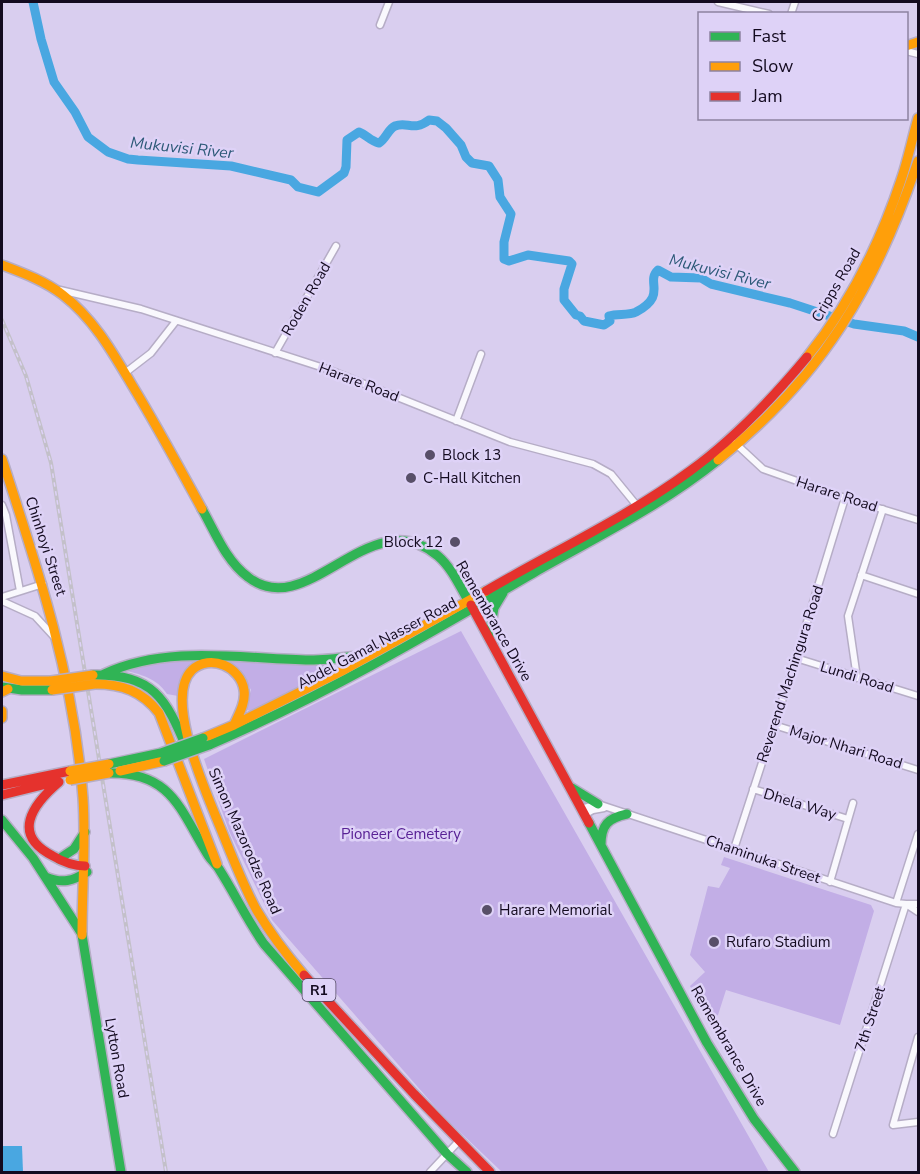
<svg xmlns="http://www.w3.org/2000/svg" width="920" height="1174" font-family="'Nunito Sans',sans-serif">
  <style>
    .green { fill: #c2aee6 }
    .water { fill: #49a7e1 }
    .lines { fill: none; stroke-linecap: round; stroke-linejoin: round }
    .river { stroke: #49a7e1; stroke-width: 9 }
    .street-casing { stroke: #b6adc6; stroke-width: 9 }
    .fast-casing { stroke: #b6adc6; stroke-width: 12 }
    .slow-casing { stroke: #b6adc6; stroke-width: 12 }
    .jam-casing { stroke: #b6adc6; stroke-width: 12 }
    .street { stroke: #f9f8fd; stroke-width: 6 }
    .fast { stroke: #30b455; stroke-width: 9 }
    .slow { stroke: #ff9f0a; stroke-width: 9 }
    .jam { stroke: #e5322d; stroke-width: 9 }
    .rail-casing { stroke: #c3c0c9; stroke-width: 4 }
    .rail { stroke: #ded2f7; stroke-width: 1.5; stroke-dasharray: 4.5; stroke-linecap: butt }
    .fast-bridge-casing { stroke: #b6adc6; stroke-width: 12; stroke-linecap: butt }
    .slow-bridge-casing { stroke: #b6adc6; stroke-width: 12; stroke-linecap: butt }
    .fast-bridge { stroke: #30b455; stroke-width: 9 }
    .slow-bridge { stroke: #ff9f0a; stroke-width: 9 }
    .poi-dot { fill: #584f68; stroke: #ded2f7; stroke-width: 2 }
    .labels { text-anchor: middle; stroke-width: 5; stroke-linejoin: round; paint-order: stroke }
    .shield { fill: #ded2f7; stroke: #504660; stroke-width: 1.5 }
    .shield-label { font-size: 14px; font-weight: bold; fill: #130a1f }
    .street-label { font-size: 15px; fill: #130a1f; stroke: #ded2f7 }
    .poi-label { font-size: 15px; fill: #130a1f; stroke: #ded2f7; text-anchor: start }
    .park-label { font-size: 15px; fill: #582195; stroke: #ded2f7 }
    .water-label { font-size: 16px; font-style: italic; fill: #2c5977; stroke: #ded2f7 }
  </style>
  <rect width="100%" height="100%" fill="#d9ceef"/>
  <path class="green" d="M461,631L769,1172H502L444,1117L272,920L229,831L204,759Z
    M195,657L306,664H324L322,675L252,711L245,710L251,690L240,669L200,662L178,696L167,694C157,678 140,674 122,670Z
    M724,857L871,905L874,911L840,1025L726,990L718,1015L708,1020L690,986L705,972L690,955L708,886L719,888L730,868L721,865Z"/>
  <path class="water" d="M2,1146H22L23,1172H2Z"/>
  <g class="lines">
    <path class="river" d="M33,2L41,39L54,82L75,112L88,137L108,152L128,159L138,160L231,166L291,180L298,187L318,192L344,173L346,167L347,140L359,132C367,135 370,141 379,143C386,139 388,129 395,126C407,121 414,132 429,120L437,121L446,128L461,145L466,157L472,163L489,166L498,180L500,197L511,214L504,242V259L509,261L528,255L569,261L572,264L564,289V300L576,315L580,316L584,321L604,325L610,321L609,316C617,313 628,316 636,312C668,295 645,282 658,270L671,277L701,278L711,284L790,303L854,324L904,331L918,337"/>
    <defs>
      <path id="street" d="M718,2L769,14
        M791,14L795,2
        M380,25L389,2
        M906,51L918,54
        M60,290L141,309L327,369L510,442L593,464L611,474L638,507
        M275,353L336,246
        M125,373L151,353L176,321
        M456,421L481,354
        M735,443L763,469L845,498L918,520
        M2,505L6,515L20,591
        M861,575L918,594
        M2,597L43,584
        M2,601L35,616L57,640
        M796,658L918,696
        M857,678L848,616L883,509
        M774,725L918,770
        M753,789L848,819
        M581,809L598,804L896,903L906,904L918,912
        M584,815L593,810L604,808
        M734,849L796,658L845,498
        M830,882L853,803
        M896,903L918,834
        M918,1037L893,1125L918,1122
        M833,1134L906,904H918
        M430,1172L458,1142"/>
      <path id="fast" d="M202,509C215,532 226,561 248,577C308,624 370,499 438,556C452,568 460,587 469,602
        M489,636L494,608L503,593
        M104,674C169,644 242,659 310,660C329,660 348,657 366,655
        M93,675C153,674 166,698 187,749
        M2,687L22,690H52
        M209,745C322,697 429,634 535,572C597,537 662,505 718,460
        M109,764L161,753
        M109,773C172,772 180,810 208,855C211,860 216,864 219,869C235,894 247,920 264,944L447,1154L467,1172
        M572,788L598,804
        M2,820L33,858L82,934
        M589,823L707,1043L754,1119L795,1172
        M601,845C601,825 608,818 627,814
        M59,859L74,849L85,832
        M46,877C62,884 73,881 87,872
        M82,935L121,1172"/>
      <path id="slow" d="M906,46L918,42
        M2,265C23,273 45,281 63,295C94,319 113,353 132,385C157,426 179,467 202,509
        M807,357C849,305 880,243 901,180C908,160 912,139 918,118
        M2,459C39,572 74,678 83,798C86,844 82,889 82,935
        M718,460C822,377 876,286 918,161
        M2,676L21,681H51
        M95,684C122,684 142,691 159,713L217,864
        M2,692L8,689
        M2,711V718
        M234,725L342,671L486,591
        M203,738L234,725C239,714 246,702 244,690C241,667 210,653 192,670C164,697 204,787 216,817C229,848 240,879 256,909C270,933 286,954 304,975
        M120,771L164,761"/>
      <path id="jam" d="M486,591C554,551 626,518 690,471C734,439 772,399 807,357
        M471,605L589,823
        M59,782C32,805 11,835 53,856C63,862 74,866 85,866
        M2,785L70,771
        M2,795L55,782
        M304,975L414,1094L490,1172"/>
    </defs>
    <use href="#street" class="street-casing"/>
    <use href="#fast" class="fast-casing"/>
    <use href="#slow" class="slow-casing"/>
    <use href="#jam" class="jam-casing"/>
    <use href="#street" class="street"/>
    <use href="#fast" class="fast"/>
    <use href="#slow" class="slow"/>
    <use href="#jam" class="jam"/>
    <defs>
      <path id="rail" d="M2,320L26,376L51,463L166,1172"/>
    </defs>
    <use href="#rail" class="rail-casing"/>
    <use href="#rail" class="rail"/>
    <defs>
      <path id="fast-bridge" d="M161,753L203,738
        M164,761L209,745"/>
      <path id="slow-bridge" d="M51,681L93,675
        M52,690L95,684
        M70,771L109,764
        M70,780L109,773"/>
    </defs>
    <use href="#fast-bridge" class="fast-bridge-casing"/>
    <use href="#slow-bridge" class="slow-bridge-casing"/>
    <use href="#fast-bridge" class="fast-bridge"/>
    <use href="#slow-bridge" class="slow-bridge"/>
  </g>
  <g class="poi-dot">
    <circle cx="430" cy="455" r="6"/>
    <circle cx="411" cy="478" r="6"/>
    <circle cx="455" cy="542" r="6"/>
    <circle cx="487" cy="910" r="6"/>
    <circle cx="714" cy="942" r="6"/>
  </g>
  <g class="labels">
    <rect class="shield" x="302.5" y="979" width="33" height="22" rx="4.5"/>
    <g class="shield-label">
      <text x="319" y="995">R1</text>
    </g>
    <g class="street-label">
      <text transform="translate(836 285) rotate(-60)" y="5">Cripps Road</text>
      <text transform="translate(306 299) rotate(-60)" y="5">Roden Road</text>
      <text transform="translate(359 382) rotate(21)" y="5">Harare Road</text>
      <text transform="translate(837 494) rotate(18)" y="5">Harare Road</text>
      <text transform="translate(46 546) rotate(72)" y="5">Chinhoyi Street</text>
      <text transform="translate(494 621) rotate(60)" y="5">Remembrance Drive</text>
      <text transform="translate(377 643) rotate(-28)" y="5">Abdel Gamal Nasser Road</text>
      <text transform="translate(790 674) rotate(-72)" y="5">Reverend Machingura Road</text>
      <text transform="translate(857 677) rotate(17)" y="5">Lundi Road</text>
      <text transform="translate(846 747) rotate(17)" y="5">Major Nhari Road</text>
      <text transform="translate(800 804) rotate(17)" y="5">Dhela Way</text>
      <text transform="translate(245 841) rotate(66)" y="5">Simon Mazorodze Road</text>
      <text transform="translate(763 859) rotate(19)" y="5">Chaminuka Street</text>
      <text transform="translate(870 1019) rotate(-72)" y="5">7th Street</text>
      <text transform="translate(729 1046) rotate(60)" y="5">Remembrance Drive</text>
      <text transform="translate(117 1058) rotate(80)" y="5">Lytton Road</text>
    </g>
    <g class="poi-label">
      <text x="442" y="460">Block 13</text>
      <text x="423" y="483">C-Hall Kitchen</text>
      <text x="443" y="547" text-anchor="end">Block 12</text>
      <text x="499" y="915">Harare Memorial</text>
      <text x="726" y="947">Rufaro Stadium</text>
    </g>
    <g class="park-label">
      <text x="401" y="839">Pioneer Cemetery</text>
    </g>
    <g class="water-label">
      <text transform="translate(182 147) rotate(6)" y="6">Mukuvisi River</text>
      <text transform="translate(720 271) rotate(14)" y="6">Mukuvisi River</text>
    </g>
  </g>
  <rect width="920" height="1174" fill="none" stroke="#130a1f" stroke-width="6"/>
  <rect x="698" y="12" width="210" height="108" fill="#ded2f7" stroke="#8d82a1" stroke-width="1.5"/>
  <rect x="710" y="32" width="30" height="9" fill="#30b455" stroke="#8d82a1" stroke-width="1.5"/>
  <text x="752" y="42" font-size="18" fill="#130a1f">Fast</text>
  <rect x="710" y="62" width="30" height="9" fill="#ff9f0a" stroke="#8d82a1" stroke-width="1.5"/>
  <text x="752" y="72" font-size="18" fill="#130a1f">Slow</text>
  <rect x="710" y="92" width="30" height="9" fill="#e5322d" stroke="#8d82a1" stroke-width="1.5"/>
  <text x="752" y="102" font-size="18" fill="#130a1f">Jam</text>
</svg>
